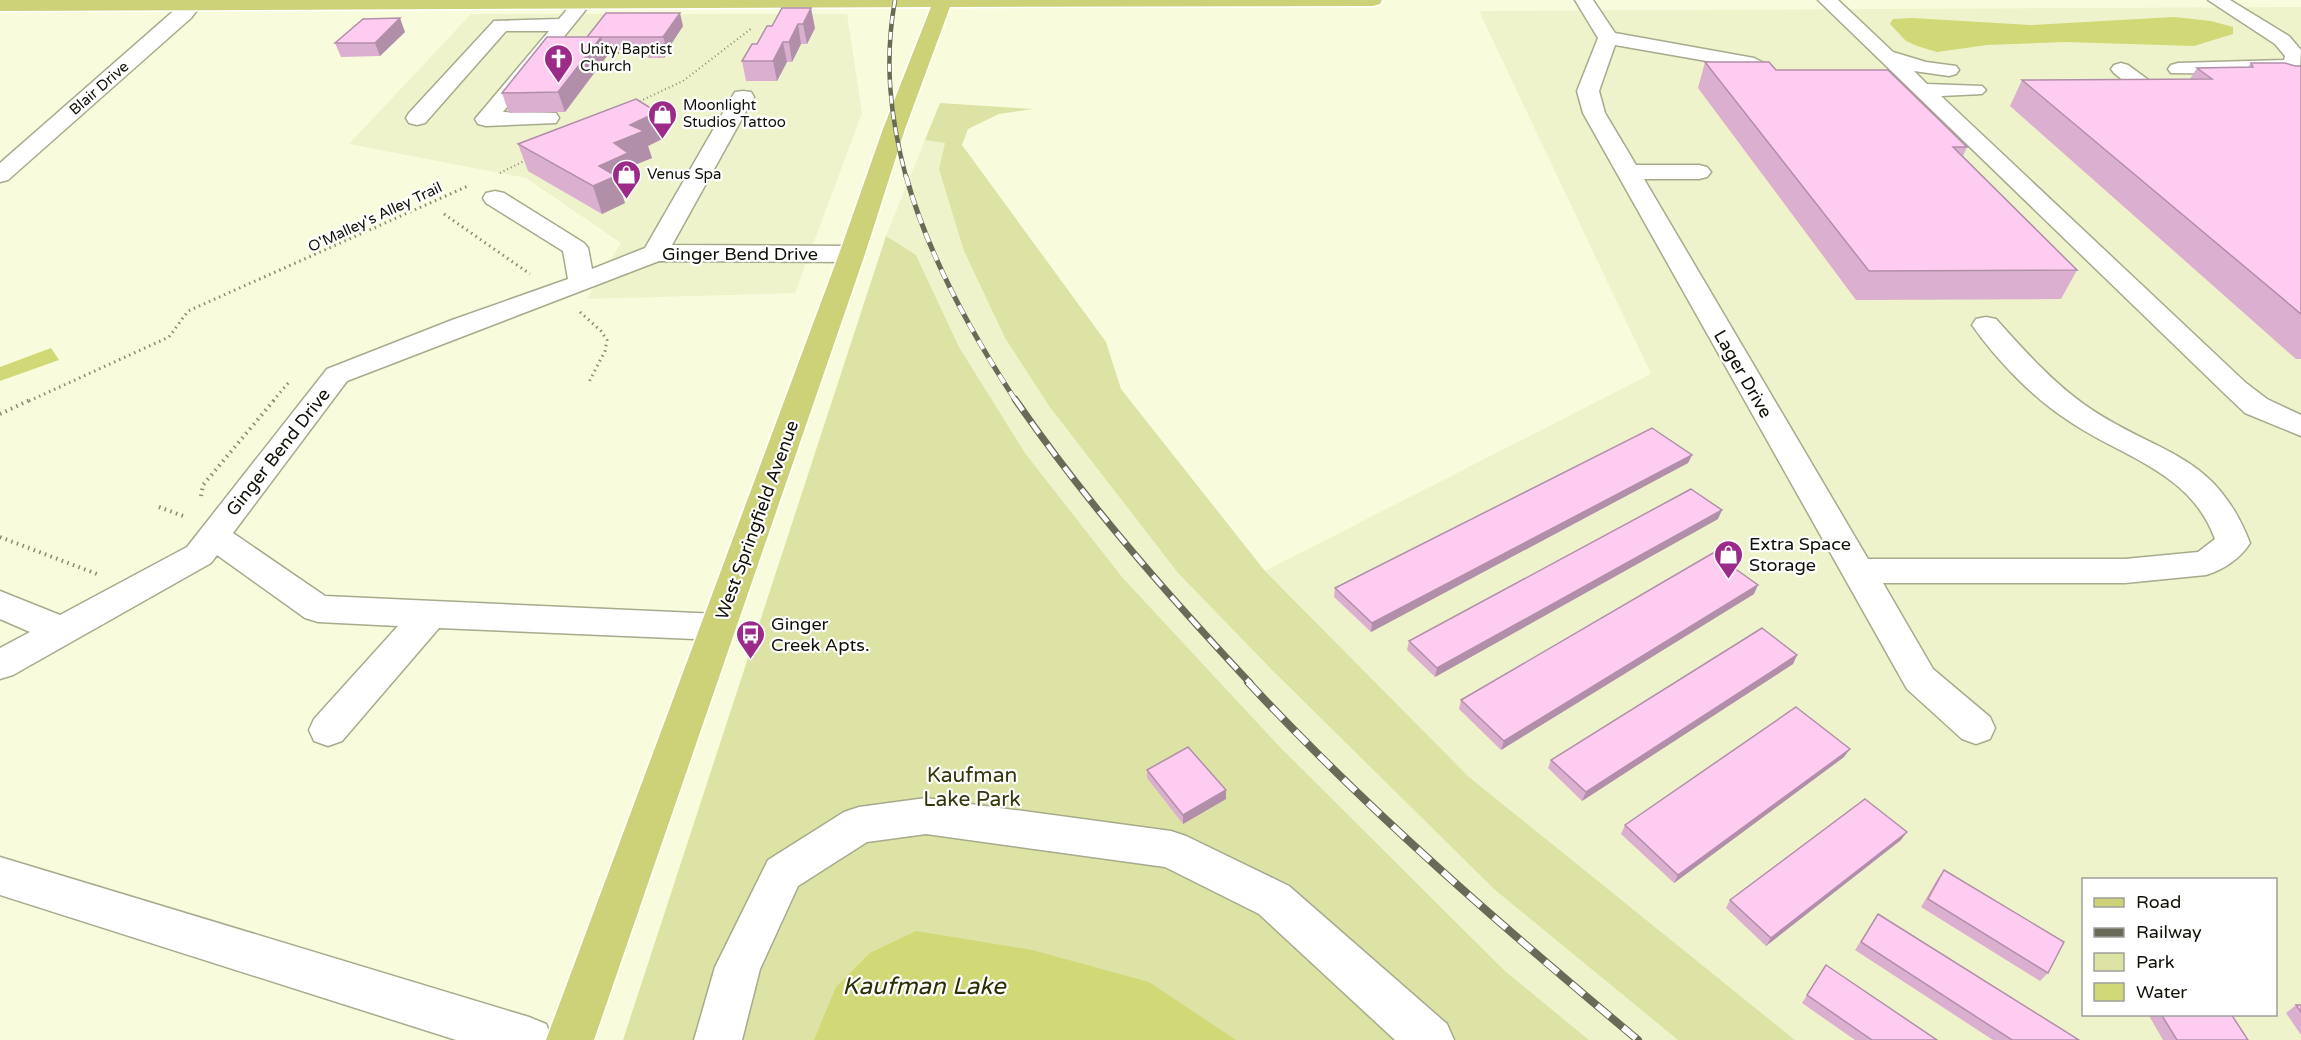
<svg xmlns="http://www.w3.org/2000/svg" width="2301" height="1040" font-family="'Varela Round',sans-serif">
  <style>
    .built { fill: #eff3cb; fill-rule: evenodd }
    .green { fill: #dde3a4 }
    .water { fill: #d1d876 }
    .lines { fill: none; stroke-linecap: round; stroke-linejoin: round }
    .minor-casing { stroke: #a7aa8c; stroke-width: 3 }
    .major-casing { stroke: #fff; stroke-width: 3 }
    .path-far2 { stroke: #898a75; stroke-width: 2; stroke-dasharray: 1 3; stroke-linecap: butt }
    .path-far1 { stroke: #898a75; stroke-width: 3; stroke-dasharray: 1.5 4; stroke-linecap: butt }
    .path { stroke: #898a75; stroke-width: 4; stroke-dasharray: 1.5 4.5; stroke-linecap: butt }
    .minor { fill: #fff; fill-rule: evenodd }
    .major { fill: #cdd177; fill-rule: evenodd }
    .rail-far3-casing { stroke: #696a58; stroke-width: 4.5 }
    .rail-far2-casing { stroke: #696a58; stroke-width: 5 }
    .rail-far1-casing { stroke: #696a58; stroke-width: 7 }
    .rail-casing { stroke: #696a58; stroke-width: 8 }
    .rail-far3 { stroke: #fff; stroke-width: 3; stroke-dasharray: 8; stroke-linecap: butt }
    .rail-far2 { stroke: #fff; stroke-width: 4; stroke-dasharray: 10; stroke-linecap: butt }
    .rail-far1 { stroke: #fff; stroke-width: 4.5; stroke-dasharray: 14; stroke-linecap: butt }
    .rail { stroke: #fff; stroke-width: 6; stroke-dasharray: 17; stroke-linecap: butt }
    .wall { fill: #daafcf }
    .shaded-wall { fill: #b28fa9 }
    .building { fill: #feccf1; stroke: #b28fa9; stroke-width: 1.5 }
    .labels { text-anchor: middle; stroke-width: 4.5; stroke-linejoin: round; paint-order: stroke }
    .far-poi-label { font-size: 15px; fill: #101006; stroke: #fff; text-anchor: start }
    .far-street-label { font-size: 15px; fill: #101006; stroke: #fff }
    .street-label { font-size: 18px; fill: #101006; stroke: #fff }
    .poi-label { font-size: 18px; fill: #101006; stroke: #fff; text-anchor: start }
    .near-park-label { font-size: 21px; fill: #34360c; stroke: #fff }
    .near-water-label { font-size: 24px; font-style: italic; fill: #2c2e03; stroke: #fff }
  </style>
  <rect width="100%" height="100%" fill="#f9fcdc"/>
  <path class="built" d="M2301,7V1040H1795L1469,777L1265,571L1651,374L1479,11ZM2084,880H2276V1014H2084Z
    M471,14H847L862,113L795,293L587,299L621,243L526,178L349,144Z
    M925,140L945,142L964,251L1005,338L1049,406L1178,573L1273,671L1495,890L1678,1040H1589L1505,971L1280,747L1122,577L1025,453L959,347L916,255L886,236Z"/>
  <path class="green" d="M940,103L1033,109L999,114L968,129L962,145L1106,342L1121,389L1265,571L1469,777L1795,1040H1678L1495,890L1273,671L1178,573L1049,406L1005,338L964,251L939,169L945,143L925,140Z
    M886,236L916,255L959,347L1025,453L1122,577L1280,747L1505,971L1589,1040H623Z"/>
  <path class="water" d="M2174,17L2211,21L2233,27V34L2194,46L2065,42L1987,45L1937,52L1917,46L1906,41L1890,24L1893,19L1912,18L2030,25Z
    M51,348L59,360L0,381V367Z
    M916,931L1032,950L1149,982L1236,1040H814L836,987L870,953Z"/>
  <g class="lines">
    <defs>
      <path id="minor" d="M186,0H205L191,18L8,180L0,182V163Z
        M575,0H591L592,2L503,112L556,113L559,118L556,123L486,126L478,124L475,119L549,31H506L425,123L417,125L409,123L406,118L409,113L494,21L559,19Z
        M1575,0H1593L1615,33L1754,58L1770,66L1792,87L1789,91C1772,96 1768,82 1755,74C1751,71 1746,69 1741,67L1615,45L1599,91L1605,113L1636,165H1699L1707,167L1711,172L1707,177L1699,179H1644L1868,559H2125L2198,552L2215,539C2190,470 2120,457 2066,419C2032,397 1995,358 1972,325L1976,319L1986,317L1996,319C2024,350 2051,381 2085,405C2156,455 2214,450 2250,543C2241,558 2223,570 2206,575L2125,583H1883L1933,669L1990,717L1995,728L1990,739L1976,744L1962,739L1907,689L1583,113L1577,91L1598,38Z
        M1818,0H1838L1893,52L1926,62L1956,66L1959,70L1956,74L1949,76L1914,71L1927,84L1982,86L1986,90L1982,94L1941,96L2246,383L2267,399L2301,415V436L2245,413L2226,395Z
        M2208,0H2230L2289,36L2301,50L2300,68L2279,74L2171,73L2168,69L2171,65L2178,63L2284,60L2285,56L2275,44Z
        M2121,63L2128,65L2158,87L2162,91L2158,95C2141,100 2127,83 2114,73L2111,69L2114,65Z
        M743,91L751,92L754,97L672,245L852,246L861,249L865,254L861,259L852,262L659,261L347,381L233,533L325,596L718,614L731,618L736,627L731,636L718,640L439,628L342,741L328,746L314,741L309,730L314,719L398,626L318,622L305,618L217,555L211,563L13,675L0,679V648L30,632L0,619V591L60,615L187,547L327,369L452,320L568,279L563,251L486,203L483,198L486,193L495,191L504,193L584,243L588,248L592,269L645,248L732,97L735,92Z
        M926,798L1171,831L1186,836L1289,886L1447,1024L1454,1040H1395L1259,914L1165,867L926,834L867,842L798,886L760,969L742,1040H694L715,967L768,860L844,812L859,807Z
        M0,857L529,1017L546,1024L553,1040H456L0,895Z"/>
      <path id="major" d="M0,0H1382L1380,4L1373,6L950,7L905,129L865,254L594,1040H546L839,254L883,129L931,7L0,11Z"/>
    </defs>
    <use href="#minor" class="minor-casing"/>
    <use href="#major" class="major-casing"/>
    <path class="path-far2" d="M602,53H628L629,50
      M636,103L683,81L752,28
      M500,173L528,159"/>
    <path class="path-far1" d="M444,214L530,274
      M580,312L601,331L607,340L605,351L589,382
      M29,401L169,337L188,311L468,186
      M273,401L289,382"/>
    <path class="path" d="M0,414L32,399
      M201,496L203,485L275,399
      M159,507L186,517
      M0,537L97,574"/>
    <use href="#minor" class="minor"/>
    <use href="#major" class="major"/>
    <defs>
      <path id="rail-far3" d="M895,0C884,61 890,117 906,177"/>
      <path id="rail-far2" d="M906,176C928,255 971,333 1016,401"/>
      <path id="rail-far1" d="M1015,399C1085,501 1166,593 1250,683"/>
      <path id="rail" d="M1248,682C1368,811 1503,927 1638,1040"/>
    </defs>
    <use href="#rail-far3" class="rail-far3-casing"/>
    <use href="#rail-far2" class="rail-far2-casing"/>
    <use href="#rail-far1" class="rail-far1-casing"/>
    <use href="#rail" class="rail-casing"/>
    <use href="#rail-far3" class="rail-far3"/>
    <use href="#rail-far2" class="rail-far2"/>
    <use href="#rail-far1" class="rail-far1"/>
    <use href="#rail" class="rail"/>
  </g>
  <path class="wall" d="M782,8L815,28L807,44H801L792,62H787L777,81H746L742,61L772,26Z
    M683,26L668,49V51L664,58H648L646,50H605L607,56L565,112L509,113L502,93L587,37Z
    M405,32L380,56L341,57L335,43Z
    M1705,62L1776,70L1967,147L1963,156L2077,270L2061,299L1856,300L1698,88Z
    M2251,63L2301,66V359H2296L2010,106L2022,80L2190,79L2197,68L2248,67Z
    M657,112L664,138L648,146L652,158L632,166L636,181L620,188L625,203L602,214L528,171L518,144Z
    M1692,455L1688,463L1371,632L1334,597L1335,588Z
    M1718,519L1435,677L1407,650L1409,641Z
    M1754,594L1501,750L1459,709L1461,700Z
    M1797,655L1793,664L1582,801L1548,768L1551,760Z
    M1844,757L1674,883L1621,834L1625,825Z
    M1147,770L1226,799L1183,824L1147,778Z
    M1901,840L1766,946L1726,908L1730,900Z
    M1944,870L2048,973L2040,981L1921,907L1938,878Z
    M1878,914L2079,1040H1993L1855,950Z
    M1826,965L1937,1040H1855L1802,1003Z
    M2296,1005H2301V1035L2286,1013Z
    M2148,1014H2231L2248,1040H2163Z"/>
  <path class="shaded-wall" d="M811,8L815,28L807,44L803,24Z
    M680,13L683,26L668,49V51L664,58L662,51L666,46L663,37Z
    M400,18L405,32L380,56L375,43Z
    M798,24L801,44L792,62L789,42Z
    M601,37L607,56L565,112L558,92Z
    M783,42L787,62L777,81L773,61Z
    M657,112L664,138L648,146L652,158L632,166L636,181L620,188L625,203L602,214L593,186L599,166L614,143L630,125Z
    M1692,455L1688,463L1371,632L1372,623Z
    M1722,510L1718,519L1435,677L1437,668Z
    M1758,585L1754,594L1501,750L1504,741Z
    M1797,655L1793,664L1582,801L1586,792Z
    M1850,749L1844,757L1674,883L1678,875Z
    M1226,790V799L1183,824V815Z
    M1907,832L1901,840L1766,946L1771,938Z"/>
  <path class="building" d="M782,8H811L803,24H798L789,42H783L773,61H742L752,44H757L767,26H772Z
    M606,13H680L663,37H587Z
    M400,18L375,43H335L363,19Z
    M547,37H601L558,92L502,93Z
    M651,44H667L662,51H646Z
    M1705,62H1769L1776,70H1888L1967,147H1953L2077,270L1869,271Z
    M2251,63H2285L2295,66H2301V314L2022,80L2212,79L2197,68L2253,67Z
    M636,99L657,112L630,125L644,131L614,143L628,153L599,166L616,176L593,186L518,144Z
    M1652,428L1692,455L1372,623L1335,588Z
    M1691,489L1722,510L1437,668L1409,641Z
    M1713,553L1758,585L1504,741L1461,700Z
    M1762,628L1797,655L1586,792L1551,760Z
    M1796,707L1850,749L1678,875L1625,825Z
    M1188,747L1226,790L1183,815L1147,770Z
    M1865,799L1907,832L1771,938L1730,900Z
    M1944,870L2064,942L2048,973L1928,899Z
    M1878,914L2079,1040H2012L1861,942Z
    M1826,965L1937,1040H1872L1807,995Z
    M2296,1005H2301V1012Z
    M2161,1014H2231L2248,1040H2177Z"/>
  <defs>
    <symbol id="church-pin" viewBox="-11 -11 22 30"><path d="M0 17L-7.5 6A9.5 9.5 0 1 1 7.5 6Z" fill="#9b2a88" stroke="#fff"/><path d="M-1.2-6h2.4v3.5h3.3v2.4h-3.3V6h-2.4V-.1h-3.3v-2.4h3.3Z" fill="#fff"/></symbol>
    <symbol id="shop-pin" viewBox="-11 -11 22 30"><path d="M0 17L-7.5 6A9.5 9.5 0 1 1 7.5 6Z" fill="#9b2a88" stroke="#fff"/><path d="M-5-2.5h2.3a2.7 3.5 0 0 1 5.4 0H5L5.5 6h-11ZM-1.5-2.5h3a1.5 2.3 0 0 0-3 0Z" fill="#fff"/></symbol>
    <symbol id="bus-pin" viewBox="-11 -11 22 30"><path d="M0 17L-7.5 6A9.5 9.5 0 1 1 7.5 6Z" fill="#9b2a88" stroke="#fff"/><path d="M-5-6H5V4H4V6H2V4H-2V6H-4V4H-5ZM-3.5-4V0h7V-4ZM-3.5 1.2v1.5H-2V1.2ZM2 1.2v1.5H3.5V1.2Z" fill="#fff"/></symbol>
  </defs>
  <g fill-rule="evenodd">
    <use href="#church-pin" x="542" y="42" width="33" height="45"/>
    <use href="#shop-pin" x="646" y="98" width="33" height="45"/>
    <use href="#shop-pin" x="610" y="158" width="33" height="45"/>
    <use href="#shop-pin" x="1712" y="538" width="33" height="45"/>
    <use href="#bus-pin" x="734" y="618" width="33" height="45"/>
  </g>
  <g class="labels">
    <g class="far-poi-label">
      <text x="580" y="54">Unity Baptist<tspan x="580" dy="17">Church</tspan></text>
      <text x="683" y="110">Moonlight<tspan x="683" dy="17">Studios Tattoo</tspan></text>
      <text x="647" y="179">Venus Spa</text>
    </g>
    <g class="far-street-label">
      <text transform="translate(99 88) rotate(-41)" y="5">Blair Drive</text>
      <text transform="translate(375 217) rotate(-25)" y="5">O'Malley's Alley Trail</text>
    </g>
    <g class="street-label">
      <text x="740" y="260">Ginger Bend Drive</text>
      <text transform="translate(1743 374) rotate(60)" y="6">Lager Drive</text>
      <text transform="translate(278 452) rotate(-52)" y="6">Ginger Bend Drive</text>
      <text transform="translate(757 520) rotate(-70)" y="6">West Springfield Avenue</text>
    </g>
    <g class="poi-label">
      <text x="1749" y="550">Extra Space<tspan x="1749" dy="21">Storage</tspan></text>
      <text x="771" y="630">Ginger<tspan x="771" dy="21">Creek Apts.</tspan></text>
    </g>
    <g class="near-park-label">
      <text x="972" y="782">Kaufman<tspan x="972" dy="24">Lake Park</tspan></text>
    </g>
    <g class="near-water-label">
      <text x="924" y="994">Kaufman Lake</text>
    </g>
  </g>
  <rect x="2082" y="878" width="195" height="138" fill="#ffffff" stroke="#9f9f9b" stroke-width="1.5"/>
  <rect x="2094" y="898" width="30" height="9" fill="#cdd177" stroke="#9f9f9b" stroke-width="1.5"/>
  <text x="2136" y="908" font-size="18" fill="#101006">Road</text>
  <rect x="2094" y="928" width="30" height="9" fill="#696a58" stroke="#9f9f9b" stroke-width="1.5"/>
  <text x="2136" y="938" font-size="18" fill="#101006">Railway</text>
  <rect x="2094" y="953" width="30" height="18" fill="#dde3a4" stroke="#9f9f9b" stroke-width="1.5"/>
  <text x="2136" y="968" font-size="18" fill="#101006">Park</text>
  <rect x="2094" y="983" width="30" height="18" fill="#d1d876" stroke="#9f9f9b" stroke-width="1.5"/>
  <text x="2136" y="998" font-size="18" fill="#101006">Water</text>
</svg>
